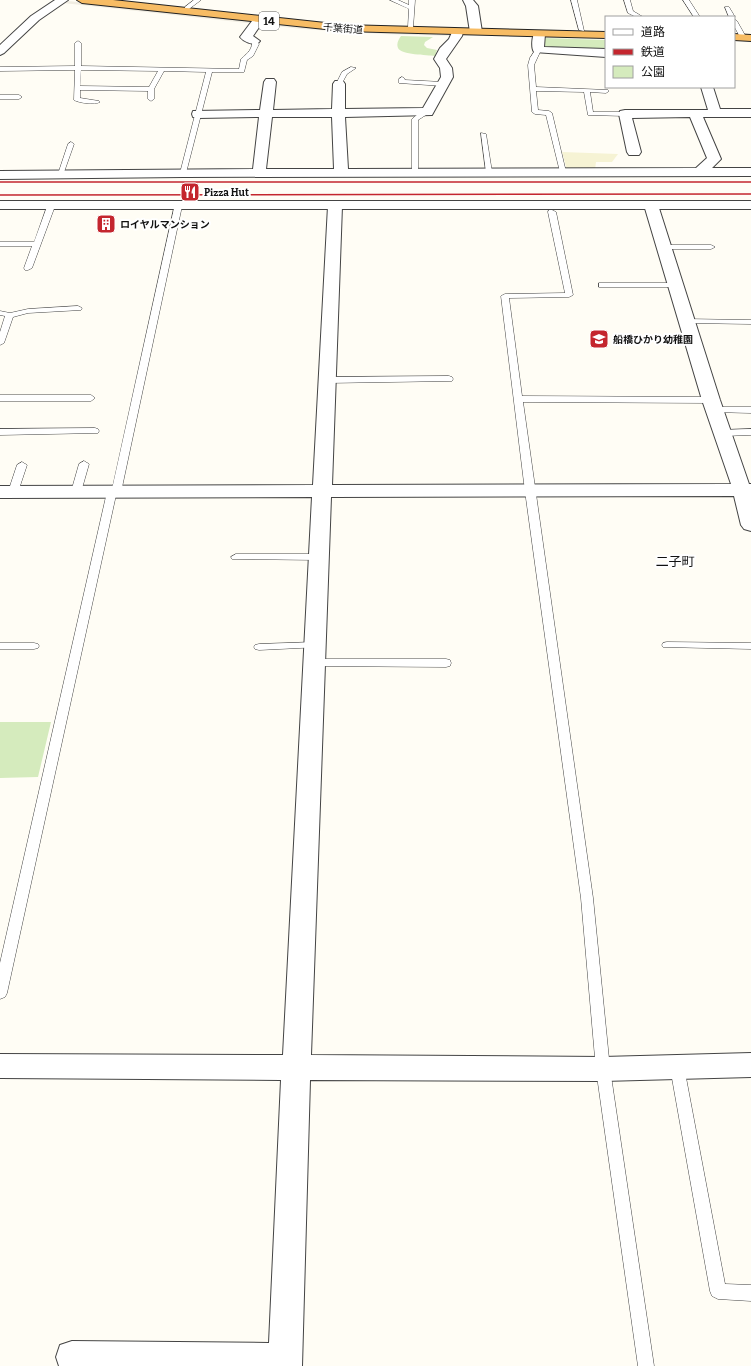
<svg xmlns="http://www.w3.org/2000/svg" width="751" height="1366" font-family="Bitter,'Noto Sans JP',serif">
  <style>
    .farmland { fill: #f6f3d4 }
    .green { fill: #d5ebbd }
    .plaza { fill: #f1ede2 }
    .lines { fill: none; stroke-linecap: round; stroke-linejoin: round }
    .service-casing { stroke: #444; stroke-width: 1 }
    .minor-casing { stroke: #444; stroke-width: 2 }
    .tertiary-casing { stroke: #444; stroke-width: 2 }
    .trunk-casing { stroke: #222; stroke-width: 2 }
    .service { fill: #fff; fill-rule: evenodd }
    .minor { fill: #fff; fill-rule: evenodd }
    .tertiary { fill: #fff; fill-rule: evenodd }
    .trunk { fill: #f7bc64; fill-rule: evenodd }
    .rail { stroke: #c4262e; stroke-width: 1.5 }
    .labels { text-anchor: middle; stroke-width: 4; stroke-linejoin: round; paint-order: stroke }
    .far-street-label { font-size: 10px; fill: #111; stroke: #fff }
    .far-poi-label { font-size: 10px; font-weight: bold; fill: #111; stroke: #fff; text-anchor: start }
    .shield { fill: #fff; stroke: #585858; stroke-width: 1 }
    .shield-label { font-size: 11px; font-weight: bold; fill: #111 }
    .neighbourhood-label { font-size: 13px; fill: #111; stroke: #fff }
  </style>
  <rect width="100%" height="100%" fill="#fffdf5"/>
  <path class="farmland" d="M562,152L618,154L612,162H596L595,170H567Z"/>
  <path class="green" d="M401,36L433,37L425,42L424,45L427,48L437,50L435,56C427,55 401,55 398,48C396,43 399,39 401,36Z
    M545,38L606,40V51L548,48L544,47Z
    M0,722H51L38,777L0,778Z"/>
  <path class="plaza" d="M68,1L298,26L382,32L447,35L453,36L381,34L302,29L63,3Z"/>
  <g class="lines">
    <defs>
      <path id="service" d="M194,0H201L189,9H185V7Z
        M390,0H398L409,5V0H415L413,28L408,27L409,9Z
        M571,0H577L584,31L579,30Z
        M624,0H630L633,11L643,17H636L628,13Z
        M683,0H689L700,17H694Z
        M725,7H729L735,17L734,18L729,17Z
        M734,19L737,21L746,37L745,38L740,37L734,26Z
        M252,40H256L259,44L253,56L247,60L244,72H212L186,173L183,175L180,173L206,72L164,71L154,89V99L151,101L148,99V91L80,90V98L99,101L100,102C95,105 79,103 74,100L75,70L0,71V67L75,66V43L78,41L81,43V66L239,69L241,59C248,53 253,49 252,40ZM81,70L158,71L149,87L80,86Z
        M536,49L541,50L534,65L536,87L608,90L609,91L606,93L590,92L593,112H625L628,114L625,116L588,115L584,92L536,91L538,110L549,111L552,113L566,172L563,174L560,172L546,115L535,114L532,112L528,65L530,58Z
        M351,67L356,68L347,74L341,85H337L336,84L342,72Z
        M402,77L404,78L405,80L443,82L446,84L443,86L399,83V79Z
        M0,95H19L22,97L19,99H0Z
        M427,110L429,111V113L418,120V172L415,174L412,172V119L418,114Z
        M481,133L486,134L492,172L489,174L486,172Z
        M71,142L74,144L63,175H59L58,174L68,144Z
        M48,204H51L55,206L32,268L28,270H25L24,268L32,246H0V242H34Z
        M175,204H178L182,206L121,492L116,495L7,993L5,997L0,999V963L107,492L112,489Z
        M549,210H552L556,212L573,295L569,297L509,298L522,396L711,397L715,400L711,403L523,402L593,898L610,1069L654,1366H638L596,1069L581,898L525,491L501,296L505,294L565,293L548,212Z
        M661,245H711L715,247L711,249H661Z
        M599,283H676L680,285L676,287H599Z
        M78,306L82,308L81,310L28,313L13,317L4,343L0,345V332L5,316L0,315V311L10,313L28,309Z
        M684,319L751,320V324L687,323L683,321Z
        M449,376L452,377L453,379L452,381L327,383L323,380L327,377Z
        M0,395H91L95,398L91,401H0Z
        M715,407H751V413L712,412L711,410L712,408Z
        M95,428L98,429L99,431L98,433L0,435V429Z
        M751,429V435L723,436L719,433L723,430Z
        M84,461L89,464L81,492L79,494H73L71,492L79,464Z
        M22,462L27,465L18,492L16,494H10L8,492L17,465Z
        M236,554H319L324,557L319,560L232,559L231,557Z
        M316,642L320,643L321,645L320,647L259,650L255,649L254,647L255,645L259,644Z
        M667,642L751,643V649L663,647L662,645L663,643Z
        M0,643H34L38,644L39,646L38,648L34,649H0Z
        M315,659H446L450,660L451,663L450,666L446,667L311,666L310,663L311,660Z
        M677,1061L682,1063L684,1067L725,1284L751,1285V1301L718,1299L712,1296L710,1291L670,1067L672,1063Z"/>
      <path id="minor" d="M55,0H68L39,20L4,53L0,55V45L31,16Z
        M463,0H473L478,6L482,32L480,34H472L470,32L466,6Z
        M256,20L260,21L262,23L253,36L260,41L258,43C252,45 244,42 240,37L252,21Z
        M457,29L461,30L463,32L462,36L446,59L452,68L453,77L432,115L345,117L348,169L696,168L707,158L690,117L632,118L641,152L639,155H629L627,152L619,114L620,111L625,110H708L701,87H713L720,109H751V117H703L721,159L712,168H751V176L183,177L0,179V171L253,169L259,117L198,118L193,117L192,114L193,111L260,110L264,82L266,79H274L276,82L273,110L332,109L333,84L335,81H343L345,84V109L423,108L441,77L440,68L434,59L440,48L449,39L453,30ZM272,117H332L334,169H266Z
        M539,31L543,32L545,34L544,47L606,49V57L534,52C531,48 532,36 535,32Z
        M651,201L656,202L658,205L720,400L749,484H751V531L744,529L741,525L734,496L331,497L311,1055L603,1057L751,1053V1077L603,1081L310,1080L302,1366H59L56,1357L60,1345L72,1341L269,1343L281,1080L0,1078V1054L283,1055L312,497L0,498V486L313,485L328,206L330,203L335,202L340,203L342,206L332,485L731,484L702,400L644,205L646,202Z"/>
      <path id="tertiary" d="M0,201H751V209H0Z"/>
      <path id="trunk" d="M77,0H113L344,25L606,32V38L344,31L82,3Z
        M734,34L751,35V41L734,40Z"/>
    </defs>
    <use href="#service" class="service-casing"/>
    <use href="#minor" class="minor-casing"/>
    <use href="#tertiary" class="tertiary-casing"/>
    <use href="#trunk" class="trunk-casing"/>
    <use href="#service" class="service"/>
    <use href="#minor" class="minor"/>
    <use href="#tertiary" class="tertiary"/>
    <use href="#trunk" class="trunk"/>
    <path class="rail" d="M0,182H751
      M0,195L751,194"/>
  </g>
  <defs>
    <symbol id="restaurant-square" viewBox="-11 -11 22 22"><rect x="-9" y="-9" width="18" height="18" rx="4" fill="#c4262e" stroke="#fff"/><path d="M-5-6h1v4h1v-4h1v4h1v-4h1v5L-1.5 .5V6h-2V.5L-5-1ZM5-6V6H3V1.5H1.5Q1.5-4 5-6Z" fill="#fff"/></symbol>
    <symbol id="building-square" viewBox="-11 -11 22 22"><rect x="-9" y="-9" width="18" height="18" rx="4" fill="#c4262e" stroke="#fff"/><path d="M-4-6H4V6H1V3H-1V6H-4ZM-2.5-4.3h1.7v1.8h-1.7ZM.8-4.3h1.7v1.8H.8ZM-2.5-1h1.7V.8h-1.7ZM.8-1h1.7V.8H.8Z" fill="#fff"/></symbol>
    <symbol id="school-square" viewBox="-11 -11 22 22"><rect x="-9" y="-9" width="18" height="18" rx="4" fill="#c4262e" stroke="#fff"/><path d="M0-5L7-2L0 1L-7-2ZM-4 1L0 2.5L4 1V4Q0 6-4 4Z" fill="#fff"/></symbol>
  </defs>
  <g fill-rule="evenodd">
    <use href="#restaurant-square" x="179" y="181" width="22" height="22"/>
    <use href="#building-square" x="95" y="213" width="22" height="22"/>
    <use href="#school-square" x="588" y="328" width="22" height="22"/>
  </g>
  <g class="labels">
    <g class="far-street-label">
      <text transform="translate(343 28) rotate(4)" y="4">千葉街道</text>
    </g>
    <g class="far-poi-label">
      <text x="204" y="196">Pizza Hut</text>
      <text x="120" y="228">ロイヤルマンション</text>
      <text x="613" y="343">船橋ひかり幼稚園</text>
    </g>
    <rect class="shield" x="259" y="12" width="20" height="18" rx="3"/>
    <g class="shield-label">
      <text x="269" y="25">14</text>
    </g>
    <g class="neighbourhood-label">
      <text x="675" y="566">二子町</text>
    </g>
  </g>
  <rect x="605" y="16" width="130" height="72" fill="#ffffff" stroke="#a0a0a0"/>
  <rect x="613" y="29" width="20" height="6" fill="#ffffff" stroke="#a0a0a0"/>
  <text x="641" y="36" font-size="12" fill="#111111">道路</text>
  <rect x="613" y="49" width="20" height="6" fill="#c4262e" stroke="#a0a0a0"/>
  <text x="641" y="56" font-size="12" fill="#111111">鉄道</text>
  <rect x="613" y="66" width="20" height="12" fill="#d5ebbd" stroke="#a0a0a0"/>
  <text x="641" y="76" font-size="12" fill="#111111">公園</text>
</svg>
